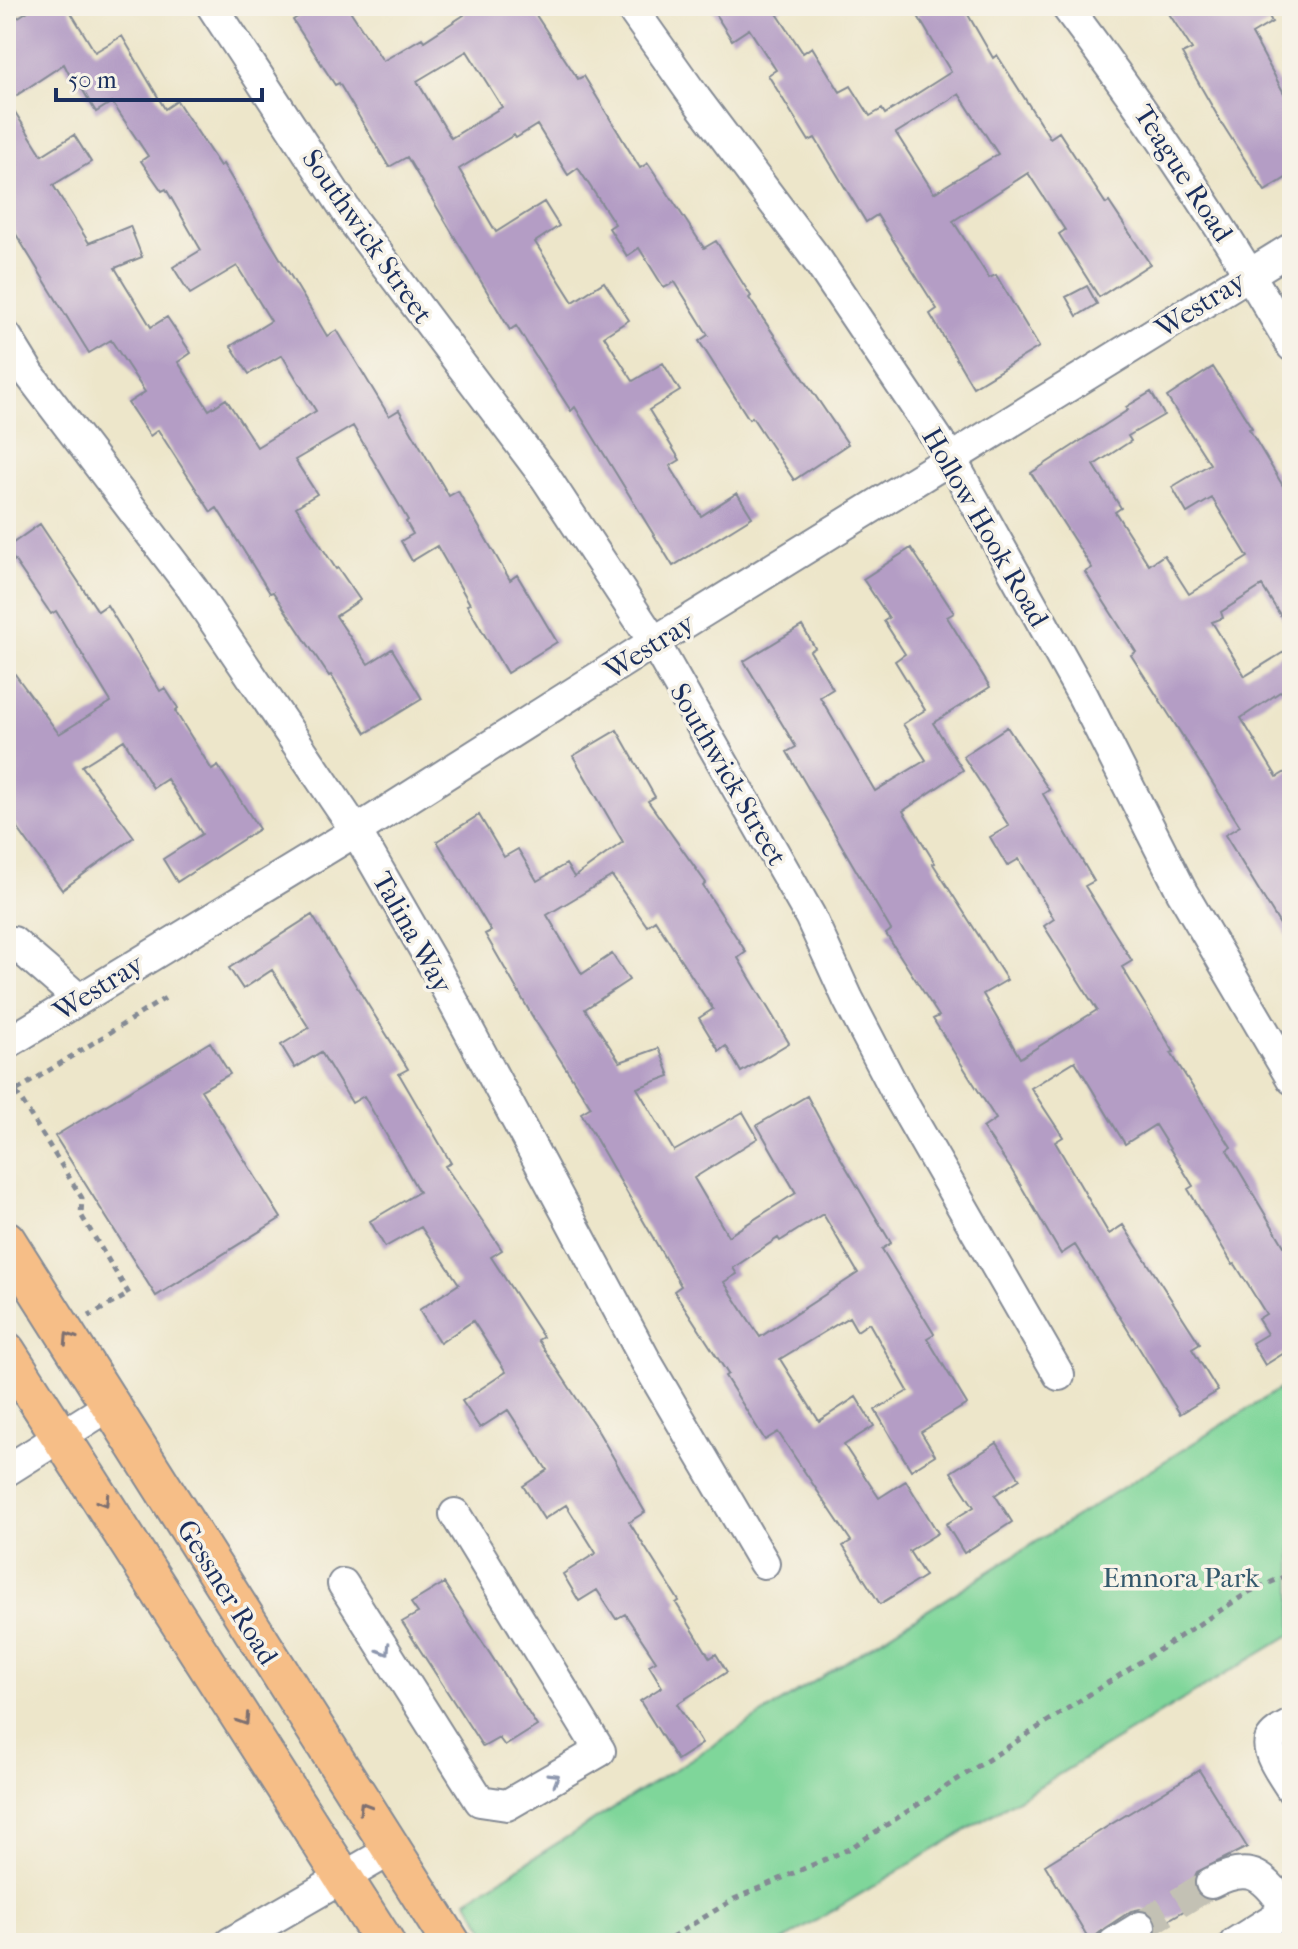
<svg xmlns="http://www.w3.org/2000/svg" width="1298" height="1949" font-family="'IM FELL French Canon',serif">
  <style>
    .green { fill: #7fd69a; stroke: #4d827c; stroke-width: 2 }
    .building { fill: #b49dc5; fill-rule: evenodd }
    .lines { fill: none; stroke-linecap: round; stroke-linejoin: round }
    .minor-tunnel { stroke: #c3c1b4; stroke-width: 30; stroke-dasharray: 30 15; stroke-linecap: butt }
    .minor-casing { stroke: #848a94; stroke-width: 34 }
    .major-casing { stroke: #848a94; stroke-width: 42 }
    .path { stroke: #848a94; stroke-width: 5; stroke-dasharray: 6 6; stroke-linecap: butt }
    .minor { stroke: #fff; stroke-width: 30 }
    .major { stroke: #f6be87; stroke-width: 38 }
    .oneway { stroke: #7e6f70 }
    .oneway2 { stroke: #8d97ae }
    .labels { text-anchor: middle; stroke-width: 7; stroke-linejoin: round; paint-order: stroke }
    .street-label { font-size: 28px; fill: #1b2f5e; stroke: #f7f3e8 }
    .park-label { font-size: 28px; fill: #34596d; stroke: #f7f3e8 }
  </style>
  <rect width="100%" height="100%" fill="#f7f3e8"/>
  <filter id="ink" filterUnits="userSpaceOnUse"><feTurbulence type="fractalNoise" baseFrequency=".0125" numOctaves="2"/><feDisplacementMap in="SourceGraphic" scale="16" xChannelSelector="R" yChannelSelector="G"/><feConvolveMatrix kernelMatrix="1 2 1 2 8 2 1 2 1" color-interpolation-filters="sRGB"/></filter>
  <filter id="wash" filterUnits="userSpaceOnUse"><feTurbulence type="fractalNoise" baseFrequency=".006" numOctaves="4" result="noise"/><feDisplacementMap in="SourceGraphic" scale="32" xChannelSelector="R" yChannelSelector="G"/><feGaussianBlur stdDeviation="1.8" result="paint"/><feColorMatrix in="noise" values="0 0 0 0 0 0 0 0 0 0 0 0 0 0 0 0 0 1.4 0 .05"/><feComposite in="paint" operator="in"/></filter>
  <g filter="url(#wash)">
    <rect width="100%" height="100%" fill="#ede6ca"/>
    <path class="green" d="M1292,1381V1634L779,1943H494L467,1900Z"/>
    <g id="blocks">
      <path class="building" d="M36,6H67L95,52L122,36L165,109L177,101L220,166L223,164L327,336L337,330L389,416L399,410L449,496L458,491L510,580L517,575L557,642L507,673L467,605L470,604L437,546L412,561L401,541L413,534L406,522L408,520L353,426L295,460L317,494L296,507L336,569L338,568L360,600L336,616L368,664L392,649L422,699L366,733L331,675L329,676L273,592L270,593L217,508L211,512L158,430L150,436L128,403L145,392L111,340L89,353L6,218V25ZM64,64L70,76L73,74L96,112L112,102L148,156L141,161L162,191L166,189L201,250L173,267L190,294L237,266L271,321L231,346L249,374L282,355L316,411L257,447L226,399L209,410L178,362L191,353L167,317L151,327L115,268L142,257L130,226L89,243L53,185L91,162L74,135L42,155L8,101Z
        M314,6H347L383,61L422,38L424,41L464,15L458,6H530L578,79L584,76L640,168L648,163L704,248L716,241L751,296L749,298L848,444L794,480L752,417L749,419L699,341L708,335L675,282L664,288L639,248L627,256L609,228L615,224L578,168L568,175L537,125L516,138L514,135L459,169L496,232L544,202L559,226L535,242L573,302L604,282L629,320L604,336L633,381L663,363L680,391L649,410L680,460L670,466L701,516L737,493L752,517L673,566L575,407L571,411L516,326L510,330L407,157L389,167L339,83L335,85L293,20ZM467,51L502,107L451,138L417,81Z
        M710,6H784L776,12L803,53L812,47L840,92L851,86L870,116L882,109L885,114L951,72L912,6H963L993,58L997,55L1050,138L1059,132L1106,204L1109,202L1150,264L1099,297L1059,234L1065,230L1028,173L953,221L989,278L996,275L1039,347L973,387L930,314L937,309L877,215L866,222L815,138L809,141L768,75L776,70L749,29L732,40ZM959,94L998,154L934,193L896,133Z
        M1164,6H1264L1272,22L1252,34L1292,108V174L1265,191L1221,122L1182,54L1192,49Z
        M1087,286L1097,304L1077,316L1066,297Z
        M1213,367L1252,428L1249,429L1292,501V634L1262,586L1221,612L1223,618L1212,622L1245,676L1292,647V684L1241,718L1277,777L1292,768V944L1225,835L1240,826L1131,655L1136,652L1085,572L1092,568L1031,473L1128,410L1126,407L1151,392L1164,415L1128,436L1131,441L1094,465L1121,508L1115,512L1149,565L1164,555L1189,594L1248,557L1212,498L1187,513L1172,487L1210,464L1167,397Z
        M40,524L98,611L107,605L160,691L165,688L178,708L175,711L212,770L218,766L259,829L177,882L163,859L202,834L167,779L153,788L124,740L82,766L134,837L62,890L6,812V662L59,734L111,702L56,611L51,614L6,548Z
        M911,548L954,613L947,617L990,687L933,723L963,770L903,811L935,863L933,864L1007,980L983,994L1020,1058L1097,1010L1044,926L1054,919L1019,859L1007,866L990,837L1009,826L963,756L1007,727L1049,790L1043,794L1094,881L1085,886L1132,961L1122,967L1174,1052L1171,1053L1231,1147L1227,1150L1284,1246L1292,1241V1348L1265,1365L1252,1343L1267,1334L1258,1319L1266,1314L1235,1264L1233,1265L1188,1189L1193,1186L1155,1125L1125,1144L1075,1061L1031,1088L1063,1137L1055,1142L1109,1234L1123,1225L1200,1344L1192,1349L1218,1391L1180,1414L1075,1245L1061,1254L1011,1169L983,1128L996,1119L933,1019L939,1016L886,934L891,930L787,752L796,747L744,661L802,626L815,648L810,651L833,689L820,697L875,791L926,760L903,724L925,710L895,661L905,654L884,621L889,618L863,579Z
        M617,730L655,797L648,801L706,883L703,886L746,952L738,958L789,1043L741,1072L726,1046L719,1051L699,1018L713,1009L655,920L647,926L612,876L547,915L582,974L612,954L629,980L585,1009L620,1062L659,1048L670,1076L637,1088L674,1151L743,1112L758,1138L694,1178L728,1236L796,1193L757,1125L807,1096L840,1157L891,1243L882,1249L934,1334L927,1338L967,1404L921,1432L935,1455L911,1470L875,1410L908,1391L869,1323L857,1331L849,1317L780,1359L819,1421L856,1397L874,1426L844,1445L879,1498L906,1481L938,1533L909,1551L925,1576L880,1604L843,1546L851,1541L778,1432L765,1440L725,1376L728,1374L674,1291L681,1286L581,1113L591,1107L534,1019L485,934L491,931L437,841L479,815L504,857L518,849L537,881L566,864L574,877L623,842L573,756ZM823,1214L858,1273L760,1337L724,1282L737,1274L733,1268L778,1238L780,1241Z
        M312,915L408,1069L399,1074L451,1163L445,1166L502,1250L491,1257L543,1337L538,1340L595,1426L645,1512L629,1522L679,1601L676,1603L710,1658L716,1654L727,1672L677,1704L702,1744L677,1760L640,1701L662,1687L649,1665L656,1661L625,1614L616,1619L597,1590L579,1601L563,1574L596,1553L566,1505L544,1519L523,1486L547,1470L508,1410L480,1428L462,1401L506,1372L473,1321L440,1343L419,1310L459,1284L421,1227L385,1247L370,1221L419,1192L364,1096L352,1103L321,1052L295,1068L281,1045L309,1028L272,970L243,989L229,968Z
        M210,1042L230,1074L201,1090L281,1218L156,1296L55,1136Z
        M997,1443L1020,1479L995,1495L1012,1522L964,1553L946,1524L974,1507L951,1472Z
        M444,1583L537,1726L505,1746L499,1738L483,1747L402,1622L418,1613L411,1603Z
        M1199,1770L1247,1847L1197,1872L1193,1880L1194,1890L1204,1899L1158,1926L1156,1918L1149,1912L1140,1909L1131,1911L1105,1928L1090,1941L1045,1865Z"/>
    </g>
  </g>
  <g filter="url(#ink)">
    <use href="#blocks" fill-opacity="0" stroke="#848a94" stroke-width="2"/>
    <g class="lines">
      <path class="minor-tunnel" d="M1140,1927L1211,1883"/>
      <defs>
        <path id="minor" d="M212,6L353,221L546,478L654,642L810,916L848,999L899,1097L1059,1375
          M630,6L696,99L818,261L951,459L1083,696L1182,892L1292,1079
          M1066,6C1148,115 1224,228 1292,346
          M6,336L30,375L192,588L356,831L438,973L647,1363L764,1563
          M13,942L79,999
          M6,1044L356,831L654,642L1292,248
          M6,1471L112,1404
          M343,1584L480,1801L507,1805L600,1751L455,1514
          M1292,1724C1285,1728 1274,1733 1270,1741C1265,1752 1286,1780 1292,1790
          M1211,1883C1253,1861 1265,1878 1288,1910
          M230,1943L391,1850
          M1114,1943L1140,1927
          M1235,1943L1292,1907"/>
        <path id="major" d="M6,1240L451,1943
          M6,1351L385,1943"/>
      </defs>
      <use href="#minor" class="minor-casing"/>
      <use href="#major" class="major-casing"/>
      <path class="path" d="M16,1092L82,1198L81,1215L129,1294L89,1316
        M6,1110L11,1094L167,997
        M662,1943L734,1899L849,1849L1249,1592L1292,1573"/>
      <use href="#minor" class="minor"/>
      <use href="#major" class="major"/>
    </g>
    <defs><path id="oneway-chevron" d="M-2-3.5L2.5 0L-2 3.5" fill="none" stroke-width="1.6" stroke-linecap="round" stroke-linejoin="round" transform="scale(2)"/></defs>
    <g class="oneway">
      <use href="#oneway-chevron" transform="translate(69 1338) rotate(-123)"/>
      <use href="#oneway-chevron" transform="translate(104 1501) rotate(57)"/>
      <use href="#oneway-chevron" transform="translate(244 1720) rotate(57)"/>
      <use href="#oneway-chevron" transform="translate(364 1807) rotate(-122)"/>
    </g>
    <g class="oneway2">
      <use href="#oneway-chevron" transform="translate(385 1650) rotate(58)"/>
      <use href="#oneway-chevron" transform="translate(554 1778) rotate(-31)"/>
    </g>
  </g>
  <g class="labels">
    <g class="street-label">
      <text transform="translate(1184 173) rotate(57)" y="10">Teague Road</text>
      <text transform="translate(368 236) rotate(55)" y="10">Southwick Street</text>
      <text transform="translate(1200 304) rotate(-32)" y="10">Westray</text>
      <text transform="translate(986 527) rotate(60)" y="10">Hollow Hook Road</text>
      <text transform="translate(649 646) rotate(-32)" y="10">Westray</text>
      <text transform="translate(729 774) rotate(60)" y="10">Southwick Street</text>
      <text transform="translate(413 932) rotate(61)" y="10">Talina Way</text>
      <text transform="translate(98 987) rotate(-32)" y="10">Westray</text>
      <text transform="translate(228 1592) rotate(58)" y="10">Gessner Road</text>
    </g>
    <g class="park-label">
      <text x="1181" y="1587">Emnora Park</text>
    </g>
  </g>
  <rect width="1298" height="1949" fill="none" stroke="#f7f3e8" stroke-width="32"/>
  <path d="M56 88v12h206v-12" fill="none" stroke="#1b2f5e" stroke-width="4"/>
  <text x="68" y="88" font-size="24" fill="#1b2f5e" stroke="#f7f3e8" stroke-width="6" paint-order="stroke">50 m</text>
</svg>
